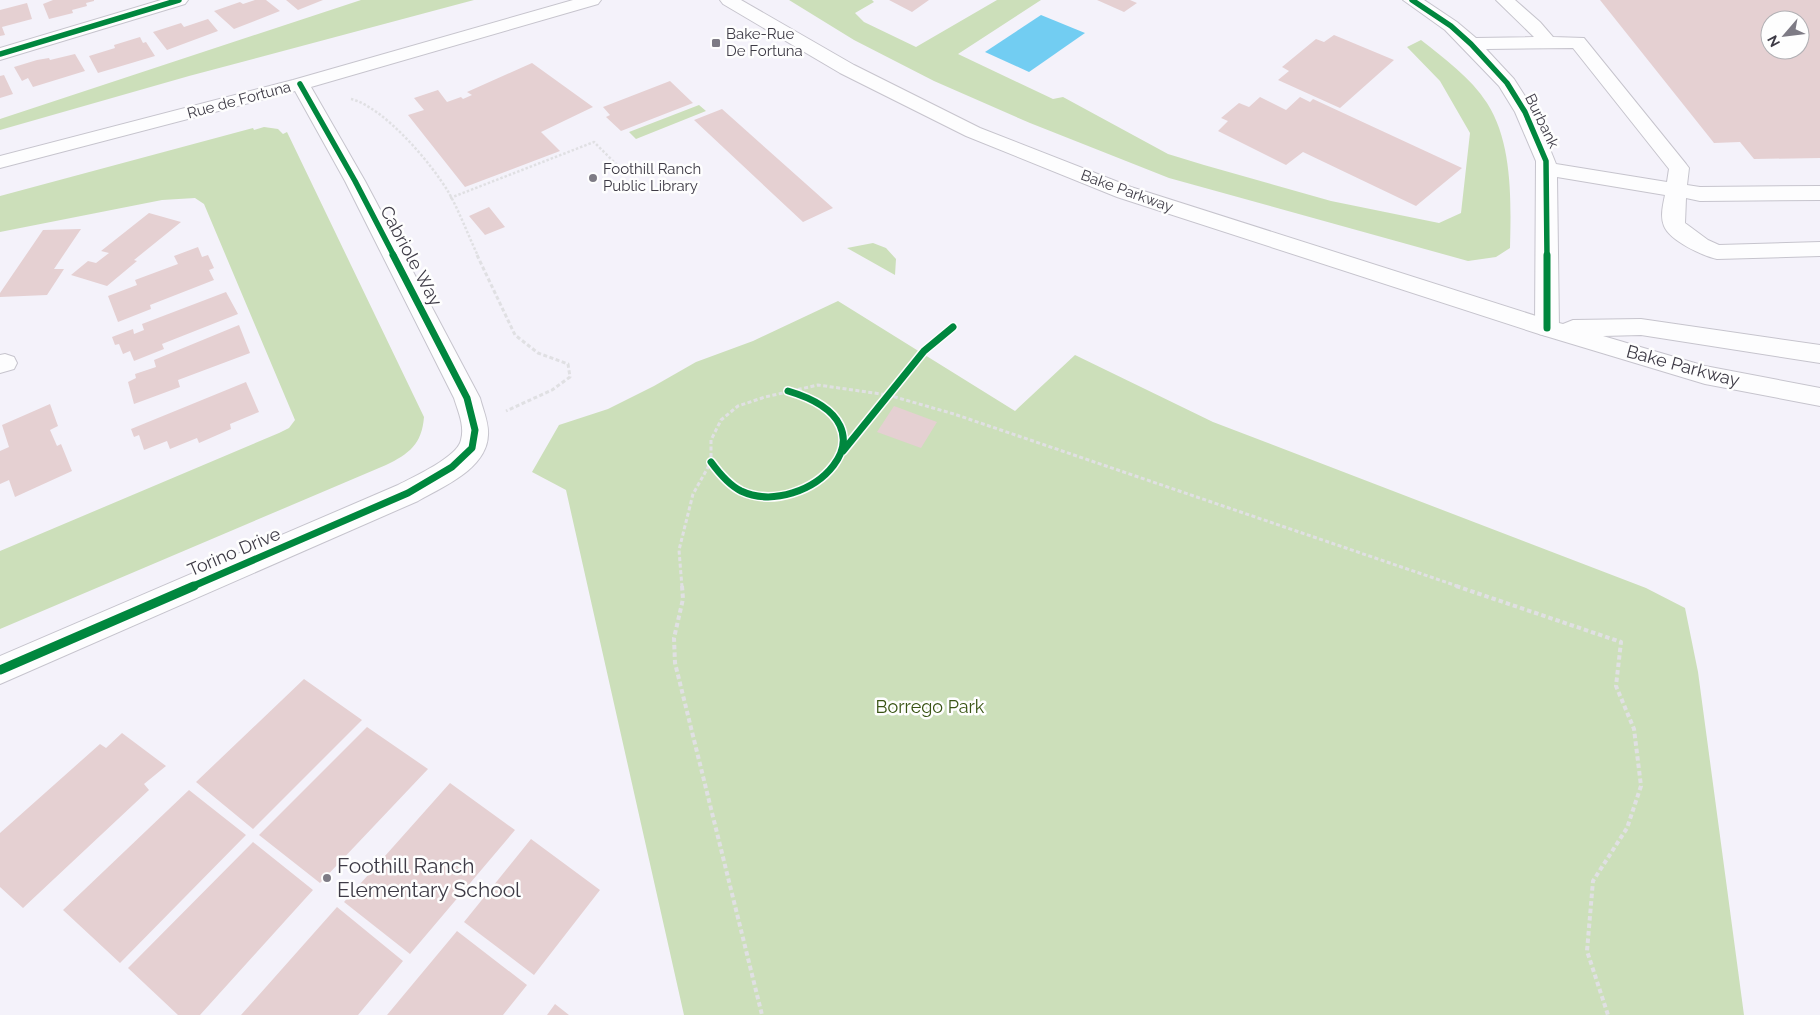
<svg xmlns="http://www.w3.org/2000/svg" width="1820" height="1015" font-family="Raleway,sans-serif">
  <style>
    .green { fill: #ccdfba }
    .water { fill: #72cdf2 }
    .building { fill: #e5d0d2; fill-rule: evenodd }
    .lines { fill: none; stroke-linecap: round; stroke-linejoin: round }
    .minor-casing { stroke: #c6c4cd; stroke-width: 2 }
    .major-casing { stroke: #c6c4cd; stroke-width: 2 }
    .path-far2 { stroke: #e0e0e3; stroke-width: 2.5; stroke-dasharray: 2.5 2; stroke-linecap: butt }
    .path-far1 { stroke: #e0e0e3; stroke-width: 3; stroke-dasharray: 4 2.5; stroke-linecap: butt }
    .path { stroke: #e0e0e3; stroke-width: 4; stroke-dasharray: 4.5 3; stroke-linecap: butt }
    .minor { fill: #fdfdfe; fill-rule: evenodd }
    .major { fill: #fdfdfe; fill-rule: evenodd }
    .cycleway-far2-casing { stroke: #fefefe; stroke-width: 8 }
    .cycleway-far1-casing { stroke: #fefefe; stroke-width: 10 }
    .cycleway-casing { stroke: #fefefe; stroke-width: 12 }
    .cycleway-far2 { stroke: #00873e; stroke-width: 5.5 }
    .cycleway-far1 { stroke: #00873e; stroke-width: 7 }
    .cycleway { stroke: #00873e; stroke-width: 9 }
    .poi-dot { fill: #7e7b85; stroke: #fefefe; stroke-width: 2 }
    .labels { text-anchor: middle; stroke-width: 5; stroke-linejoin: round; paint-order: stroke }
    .far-poi-label { font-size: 15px; fill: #3e3b46; stroke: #fefefe; text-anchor: start }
    .far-street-label { font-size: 15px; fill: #3e3b46; stroke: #fefefe }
    .street-label { font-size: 18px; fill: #3e3b46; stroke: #fefefe }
    .park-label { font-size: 18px; fill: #385313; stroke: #fefefe }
    .near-poi-label { font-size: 21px; fill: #3e3b46; stroke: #fefefe; text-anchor: start }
  </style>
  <rect width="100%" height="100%" fill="#f4f2fa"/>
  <path class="green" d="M361,0H474L189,76L0,130V119Z
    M789,0H872L874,2L855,13L864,22L916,47L997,0H1041L958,54L1053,99L1063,97L1168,154L1204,165L1331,201L1439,223L1461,213L1470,133L1440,81L1407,47L1421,40C1445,59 1470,77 1487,103C1513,143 1511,203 1510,248L1496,257L1468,261L1169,178L1030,123L934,81L854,40Z
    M699,105L706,111L636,139L629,132Z
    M264,127L278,129L283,134L287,132L424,417C422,444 409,454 386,465L0,629V551L279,433L289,428L295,420L204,204L195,198L162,200L0,232V196L253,128L254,130Z
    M873,243L886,248L896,259L895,275L847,248Z
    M838,301L1015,411L1075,355L1213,422L1646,588L1685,608L1698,672L1744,1015H684L566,490L532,472L559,425L608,409L654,386L696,362L753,341Z"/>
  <path class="water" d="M1041,15L1085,33L1029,72L985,52Z"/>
  <path class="building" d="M53,0H94V1L86,3L87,6L72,10L73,13L49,19L43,4Z
    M255,0H266L280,11L234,29L214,11L240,2L243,4Z
    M286,0H323L298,10Z
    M889,0H929L912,12Z
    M1097,0H1130L1137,3L1124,12Z
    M1600,0H1820V158L1754,159L1740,142L1714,143ZM1770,20H1800V50H1770Z
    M27,3L32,19L2,27L5,35L0,36V10Z
    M208,19L218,31L167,50L153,32L181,23L184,27Z
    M1334,35L1394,60L1340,108L1278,80L1289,71L1282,67L1316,39L1324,42Z
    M140,37L143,43L146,42L155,56L98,73L89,56L115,48L114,45Z
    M75,54L85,71L33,87L28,78L22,81L14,67L37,60L49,58L50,60Z
    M532,63L593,107L541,132L560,151L465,187L408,115L424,110L414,98L438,90L447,102L461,97L463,99L472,95L467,92Z
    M4,75L13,94L0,98V76Z
    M670,81L693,103L621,131L606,117L610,115L603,107Z
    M1260,97L1286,110L1300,97L1310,102L1313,99L1462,168L1416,206L1303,152L1286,165L1218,131L1228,121L1221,118L1239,103L1249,107Z
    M722,109L833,208L803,222L694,120Z
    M489,207L505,227L485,235L469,216Z
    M149,213L181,222L134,260L137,261L107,286L71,275L88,261L96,263L109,253L101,251Z
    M81,229L54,269H64L47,295L0,297V293L43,230Z
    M198,247L202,257L208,255L214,268L209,270L214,280L150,305L151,309L118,322L108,296L137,285L135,280L178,264L174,256Z
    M226,292L238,314L162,344L164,349L134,361L130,351L123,354L119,344L115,345L112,337L133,329L134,334L144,330L142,324Z
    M239,325L250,353L178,380L180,387L134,404L128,382L136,378L135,374L156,367L154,360Z
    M246,382L259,412L230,424L231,429L199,443L197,438L170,449L167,441L144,450L139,435L134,437L131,429Z
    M50,404L58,426L50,430L57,446L61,444L72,471L15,497L9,480L0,484V451L9,447L2,425Z
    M894,406L937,422L921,448L877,432Z
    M304,679L362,720L253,829L196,782Z
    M367,727L428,769L320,883L259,835Z
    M122,733L166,766L144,784L149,790L23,908L0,887V833L100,744L106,748Z
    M450,783L515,830L410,954L344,902Z
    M189,790L246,835L120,963L63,910Z
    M531,839L600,890L534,975L464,922Z
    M253,842L313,890L200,1015H178L128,968Z
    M337,907L403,961L358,1015H241Z
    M457,931L527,985L503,1015H387Z
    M555,1004L569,1015H547Z"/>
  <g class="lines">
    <defs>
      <path id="minor" d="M161,0H188L185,4L0,60V48Z
        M573,0H601L598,4L311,87L365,181L480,398C483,410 489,423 488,435C487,469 442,487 418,501L0,684V656L398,485C413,477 458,457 461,440C465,426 458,411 454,398L345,181L295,91L0,168V156L293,80Z
        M1403,0H1424L1457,22L1476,38L1534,37L1496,0H1515L1540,22L1553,37L1584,38L1686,164L1689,168L1687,185L1700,187L1820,186V200L1700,201L1686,198L1685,223L1708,240L1719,245L1820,242V256L1717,259C1703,256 1670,241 1664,226C1660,216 1663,205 1665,195L1557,177L1559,328L1555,334L1547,336L1539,334L1535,328L1536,161L1515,112L1499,86L1445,30ZM1573,48L1669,169L1667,182L1556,164L1535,112L1514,79L1486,49Z
        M5,354L14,357L17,363L14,369L0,373V355Z"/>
      <path id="major" d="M720,0H741L854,65L980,128L1131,187L1555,322L1563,324L1573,320L1641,319L1820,345V363L1641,335L1603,336L1705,366L1820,388V406L1705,384L1539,334L1117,197L966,136L840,73L723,4Z"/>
    </defs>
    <use href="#minor" class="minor-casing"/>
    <use href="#major" class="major-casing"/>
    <path class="path-far2" d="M351,99C384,107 432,164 449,193C460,213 468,235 478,256
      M450,198L594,142L617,165"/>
    <path class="path-far1" d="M477,255L515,335L538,353L568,364L570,377L552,390L506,411
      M682,587L679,550L693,494L711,462V440L721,420L738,406L765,397L818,385L888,395L954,414L1460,587"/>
    <path class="path" d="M682,586L683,599L674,638L675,663L762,1015
      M1456,586L1621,642L1616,686L1634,729L1641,786L1627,828L1593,881L1587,951L1608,1015"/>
    <use href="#minor" class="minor"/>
    <use href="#major" class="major"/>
    <defs>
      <path id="cycleway-far2" d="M1412,0L1451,26L1471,44L1507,83L1525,112L1546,161L1547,256
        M0,54L179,0
        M300,84L355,181L394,256"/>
      <path id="cycleway-far1" d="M1547,255V328
        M843,451L924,351L953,327
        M711,462C719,473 729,485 741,491C806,521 907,426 788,391
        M191,587L408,493L452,467L472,448L475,430L467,398L393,255"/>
      <path id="cycleway" d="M0,670L194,586"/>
    </defs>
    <use href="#cycleway-far2" class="cycleway-far2-casing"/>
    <use href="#cycleway-far1" class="cycleway-far1-casing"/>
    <use href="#cycleway" class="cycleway-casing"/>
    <use href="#cycleway-far2" class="cycleway-far2"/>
    <use href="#cycleway-far1" class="cycleway-far1"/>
    <use href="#cycleway" class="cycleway"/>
  </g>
  <g class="poi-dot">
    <rect x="711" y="38" width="10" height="10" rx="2.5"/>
    <circle cx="593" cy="178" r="5"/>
    <circle cx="327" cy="878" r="5"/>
  </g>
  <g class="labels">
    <g class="far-poi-label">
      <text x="726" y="39">Bake-Rue<tspan x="726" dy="17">De Fortuna</tspan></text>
      <text x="603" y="174">Foothill Ranch<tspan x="603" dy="17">Public Library</tspan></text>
    </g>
    <g class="far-street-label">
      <text transform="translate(239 100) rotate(-15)" y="5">Rue de Fortuna</text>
      <text transform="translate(1542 121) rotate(64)" y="5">Burbank</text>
      <text transform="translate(1127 191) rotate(20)" y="5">Bake Parkway</text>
    </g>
    <g class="street-label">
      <text transform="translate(411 256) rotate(62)" y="6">Cabriole Way</text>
      <text transform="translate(1683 366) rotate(15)" y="6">Bake Parkway</text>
      <text transform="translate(234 552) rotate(-23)" y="6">Torino Drive</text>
    </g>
    <g class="park-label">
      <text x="930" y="713">Borrego Park</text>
    </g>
    <g class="near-poi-label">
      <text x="337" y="873">Foothill Ranch<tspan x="337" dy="24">Elementary School</tspan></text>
    </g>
  </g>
  <g transform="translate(1785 35) rotate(242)"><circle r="24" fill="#fefefe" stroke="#b1b0b4"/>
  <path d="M0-4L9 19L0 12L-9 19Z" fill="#7e7b85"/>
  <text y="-8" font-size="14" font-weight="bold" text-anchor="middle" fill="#3e3b46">N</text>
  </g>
</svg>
